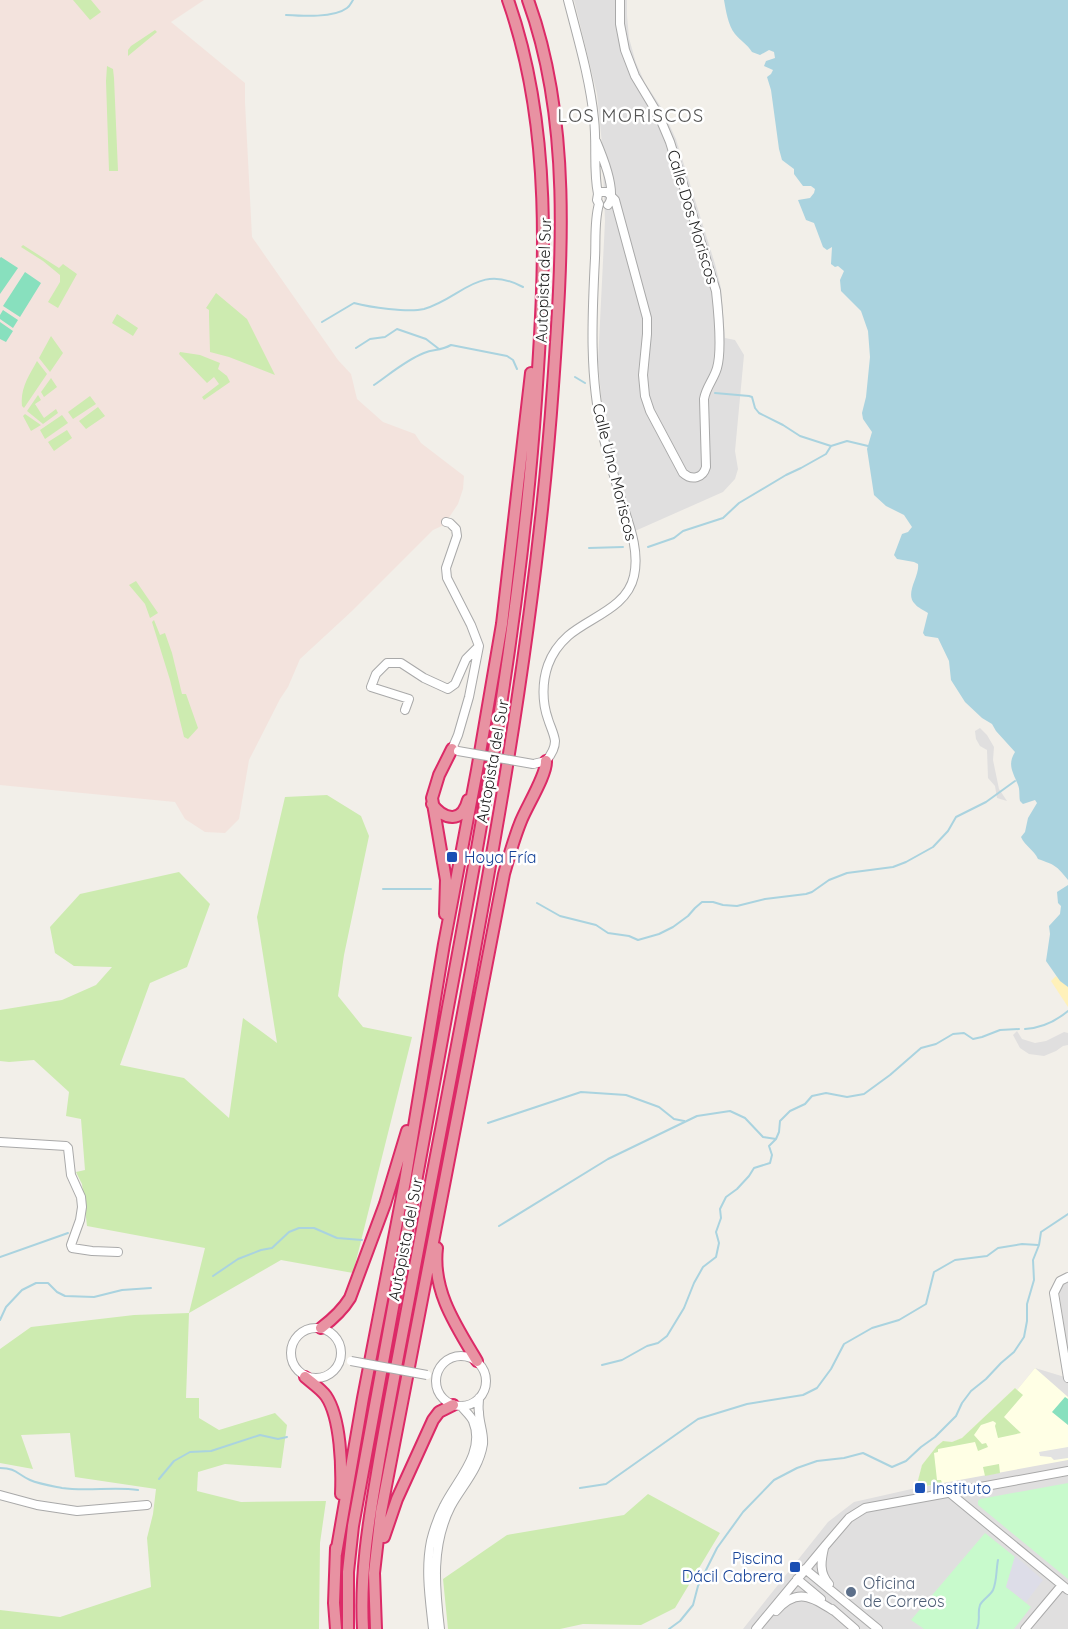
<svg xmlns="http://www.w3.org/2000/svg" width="1068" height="1629" font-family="Quicksand,sans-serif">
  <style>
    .residential { fill: #e0dfdf }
    .education { fill: #ffffe5 }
    .military { fill: #f3e3dd }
    .grass { fill: #cdebb0 }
    .sand { fill: #fff1ba }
    .park { fill: #c8facc }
    .pitch { fill: #88e0be }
    .parking { fill: #e2e2e2 }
    .plaza { fill: #dddde8 }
    .water { fill: #aad3df }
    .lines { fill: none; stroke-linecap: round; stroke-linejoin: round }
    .stream { stroke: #aad3df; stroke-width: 2 }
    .minor-casing { stroke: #a9a9a9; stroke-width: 10 }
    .highway-casing { stroke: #dc2a67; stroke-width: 14 }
    .minor { stroke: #fff; stroke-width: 8 }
    .highway { stroke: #e892a2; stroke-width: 10 }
    .minor-bridge-casing { stroke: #a9a9a9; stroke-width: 10; stroke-linecap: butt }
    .minor-bridge { stroke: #fff; stroke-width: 8 }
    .transit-dot { fill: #1a4fb4; stroke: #fff; stroke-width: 2 }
    .service-dot { fill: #5c6f8a; stroke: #fff; stroke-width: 2 }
    .labels { text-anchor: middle; stroke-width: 5; stroke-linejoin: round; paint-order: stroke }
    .street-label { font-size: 16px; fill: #222; stroke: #fff }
    .transit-label { font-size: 16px; fill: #164399; stroke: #fff; text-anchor: start }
    .service-label { font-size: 16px; fill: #4e5e75; stroke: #fff; text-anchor: start }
    .neighbourhood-label { font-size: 18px; letter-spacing: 1.5px; fill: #555; stroke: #fff }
  </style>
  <rect width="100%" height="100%" fill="#f2efe9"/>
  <path class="residential" d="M574,0H627V15L629,38L636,63L645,83L661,107L676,139L715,264L721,288L725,338L735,340L744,355L735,451L738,469L735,479L723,492L635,531L607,434L602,406L598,362L605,221L602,144L597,94Z
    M980,728L987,735L994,747L993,760L999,789L1007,801L997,798L995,786L988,778L987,750L980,746L976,739L975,731Z
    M1017,1031L1022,1039L1035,1043L1046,1041L1064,1032L1068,1033V1045L1063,1046L1056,1051L1044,1056L1029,1054L1020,1048L1013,1035Z
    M1068,1282V1352L1059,1292L1062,1285Z
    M1035,1368L1068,1378V1629H743L828,1522L854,1502L916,1488L922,1465L937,1446L943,1441L952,1442L962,1438L1015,1388L1017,1390Z"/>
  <path class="education" d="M1035,1368L1068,1397V1460L916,1488L922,1465L937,1446L943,1441L952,1442L962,1438L1015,1388L1017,1390Z"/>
  <path class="military" d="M0,0H204L171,22L245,83V102L252,237L338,360L351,374L357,399L383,422L415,434L421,443L464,476L463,489L458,504L444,525L433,530L352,611L300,659L288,687L280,699L249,760L239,819L225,833L205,832L185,819L175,802L0,785Z"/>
  <path class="grass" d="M73,0H91L101,12L90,20Z
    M155,30L157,32L128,56V50L131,46Z
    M107,66L113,69L114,78L118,171H109L106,81Z
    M23,245L59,268L63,264L77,274L58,308L48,302L60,282V275L43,261L21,247Z
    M216,293L247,319L275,375L229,357L210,352L209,316V310L206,308Z
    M117,314L138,328L133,336L112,323Z
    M51,336L63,353L50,372L39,358Z
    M180,352L200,355L220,363L218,369L227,376L230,382L204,400L202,397L219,384L214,377L207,383L179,354Z
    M37,361L47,374L24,408L22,406C20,388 29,376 37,361Z
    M51,378L57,387L44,397L41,392Z
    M38,395L41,400L35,404L44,418L56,409L58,413L43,424L27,411Z
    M90,396L96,404L73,419L68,412Z
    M98,407L105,416L86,429L79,421Z
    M25,414L41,425L31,431L23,416Z
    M62,415L68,423L45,439L40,430Z
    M67,430L72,438L54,451L48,442Z
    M136,581L158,613L150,618L145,604L129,585Z
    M154,620L160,635L165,633L172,653L182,694H186L198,728L188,739L184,737L170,680L152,622Z
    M327,795L361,816L369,836L344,955L338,996L363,1027L412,1037L353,1273L281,1260L189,1313L186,1398H199V1418L219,1430L275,1413L287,1425L281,1468L225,1464L198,1472L197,1491L241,1502L326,1501L320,1543L319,1629H0V1610L60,1617L151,1587L147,1538L153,1514L156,1489L75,1477L70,1433L21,1435L33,1469L0,1463V1349L31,1327L134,1315L189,1313L205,1248L87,1226L82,1184L76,1172L85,1170L81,1119L66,1116L69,1092L34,1060L9,1062L0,1061V1010L62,1000L96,985L112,967L74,966L55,953L50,927L80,894L179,872L210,904L187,967L150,983L120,1065L184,1078L229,1118L243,1018L277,1043L257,917L285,797Z
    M1015,1388L1023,1395L1004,1417L1021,1433L998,1438L995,1426L996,1423L993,1421L981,1425L974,1435L982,1444L986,1443L988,1447L978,1451L975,1442L938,1449V1452L934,1453L937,1480H941L942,1483L916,1488L922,1465L937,1446L943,1441L952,1442L962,1438Z
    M999,1464L1000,1473L985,1476L983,1467Z
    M648,1494L720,1533L675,1608L641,1625L583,1624L560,1629H448L443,1579L507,1535L624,1515Z"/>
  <path class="sand" d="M1056,976L1068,987V1007L1051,981Z"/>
  <path class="park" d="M1068,1483V1579L978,1505V1501L980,1499Z
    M985,1533L1015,1557L1006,1587L1031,1607L1014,1629H924L911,1620Z"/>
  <path class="pitch" d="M1,257L18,268L0,294V258Z
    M25,272L41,283L20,317L3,306Z
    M3,310L18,320L13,328L0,319V315Z
    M0,322L13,331L6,342L0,339Z
    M1065,1397L1068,1399V1425L1052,1412Z"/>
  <path class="parking" d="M1068,1447V1458L1054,1460L1051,1457L1040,1456L1039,1452Z"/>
  <path class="plaza" d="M1015,1556L1043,1580L1026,1602L1006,1587Z"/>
  <path class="water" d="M724,0H1068V880C1056,865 1055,865 1038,859C1034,850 1025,846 1021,837L1025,832L1028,818L1037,803L1035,800L1023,804L1020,801C1019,796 1020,789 1018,785C1013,772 1007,765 1015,752L996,731L992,724L982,718L965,702L951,680L949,661L938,638L925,636L923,633L928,613C924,610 918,608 915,604C904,594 920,576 918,564L914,562L897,559L894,555L902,534L908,532L912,527L904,515L886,506L874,495L867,449L872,432L863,419L862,413L866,397L870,357L868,331L861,311L841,291L840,280L844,271L838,266L835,267L831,264L832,247L827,250L823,247L814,223L806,220L798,200L810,198L814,193L815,189L811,186H803L794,174V169L782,160L779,149L771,90L767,77L771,74L773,70L764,66L766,61L775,58L774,52L769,50L760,55L752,52C747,44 741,41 735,34C728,25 726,11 724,0Z
    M1068,885V987L1060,981L1046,961L1050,934L1049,926L1060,914L1061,906L1058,903L1057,892Z"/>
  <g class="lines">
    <path class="stream" d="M286,15C302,16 334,18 347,8C350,6 351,3 353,0
      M322,322L354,303C369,307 408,313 424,309C462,298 478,263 523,287
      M356,348L370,339L385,337L397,329L426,339L439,349
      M575,377L585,383
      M374,385C390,374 406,360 424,353C434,349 440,351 451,345L507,356L513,360L517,369
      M715,393L749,396L752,397L755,408L759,413L783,425L800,436L831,446L847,441L868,446
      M648,547L674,538L683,531L723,518L739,503L786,475L801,468L826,454L831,446
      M589,548L623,547
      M383,889H431
      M537,903L560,916L596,925L608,933L629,936L638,940L659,934L673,927L688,916L695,908L702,902H713L723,905L737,906L765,899L806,894L812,892L829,880L847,873L893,867L906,862L933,847L948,831L956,817L986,802L1015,781
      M1025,1029C1041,1028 1056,1021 1068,1011
      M488,1123L581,1092L626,1095L659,1107L674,1119L684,1121
      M499,1226L608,1159L697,1116L730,1111L745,1118L763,1137L776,1139L779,1132L780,1121L790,1111L805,1104L812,1096L826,1093L847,1097L864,1094L890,1075L921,1048L936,1044L953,1034L964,1033L973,1039L982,1037L1000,1030L1019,1029
      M0,1257L68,1233
      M213,1276L238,1259L261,1250L272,1248L289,1232L299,1228H314L337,1238L362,1240
      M0,1320L6,1307L22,1290L36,1283H48L57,1292L65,1296L94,1297L122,1290L151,1288
      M602,1365L622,1360L647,1346L658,1343L667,1336L684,1308L694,1283L703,1267L716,1257L719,1243L716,1232L721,1218L720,1209L726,1197L737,1189L749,1176L754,1168L770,1163L772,1155L769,1146L776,1139
      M0,1468C16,1468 17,1474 30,1480C39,1484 52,1486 62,1488C88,1492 113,1486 138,1490
      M159,1479L174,1461L190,1452L211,1451L260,1435L278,1439L287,1437
      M580,1488L606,1484L698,1419L747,1404L803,1395L817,1388L831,1369L844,1344L872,1328L899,1320L926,1304L934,1272L955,1260L987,1256L998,1248L1022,1244L1038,1245
      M669,1629L680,1621L693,1605L698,1586L717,1548L743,1512L774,1480L797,1468L817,1461L844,1458L863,1453L892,1467L906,1461L921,1447L935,1437L956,1416L962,1403L971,1391L986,1379L1001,1363L1014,1352L1024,1337L1027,1321V1304L1034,1280L1033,1260L1039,1245L1041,1232L1068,1214
      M977,1629C981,1619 977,1613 980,1605C983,1599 990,1596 993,1590C997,1581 996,1570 998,1560"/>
    <defs>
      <path id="minor" d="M596,141C602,155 618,193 608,205
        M598,194L601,192H607L615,200L647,318V334L643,375L645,396L650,411L683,473C692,481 703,478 706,467L704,399C706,387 714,379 717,368C722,351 718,309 716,291L670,142L659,116L635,76L625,50L620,24V0
        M446,522L450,523L456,529L457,536L446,568L447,578L471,625L479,646L469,697L458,735L452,749L456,750
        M405,710L409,699L371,687L376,674L387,663H401L424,678L448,689L455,684L466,659L478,647
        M533,764L546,761C551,755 555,748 555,741C554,733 550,726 548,719C542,702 542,682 548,665C552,654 559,644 568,636C590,617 627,608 634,576C640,549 628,522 620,496C614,476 608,456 603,435C589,379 592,316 595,258C596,241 594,221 599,204L597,200L598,194C593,170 597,144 594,119C590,79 578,39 568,0
        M0,1142L66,1146L68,1148L71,1175L81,1197L82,1207L80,1220L71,1245L72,1248L92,1251L118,1252
        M1068,1277L1060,1281L1054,1293L1068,1378
        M291 1353a25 25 0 1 1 50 0a25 25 0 1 1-50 0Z
        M436 1381a25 25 0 1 1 50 0a25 25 0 1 1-50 0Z
        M951,1494L1068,1590
        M0,1495L37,1505L77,1511L147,1505
        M824,1548C821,1561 819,1573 829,1584
        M805,1569L878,1629
        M797,1579L821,1599
        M832,1609L855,1629
        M776,1611C797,1587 812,1597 834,1611
        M433,1629C430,1600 425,1570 431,1541C434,1529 438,1517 444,1506C457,1480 486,1452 473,1421C471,1416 465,1411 461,1406
        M440,1629C435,1587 431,1545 451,1506C462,1486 479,1469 483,1444C484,1433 479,1423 479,1412C478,1408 479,1403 479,1398
        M756,1629L825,1546L849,1518L865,1508L1068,1471
        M1025,1629L1062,1585"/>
      <path id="highway" d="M432,804C445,821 462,823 468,800
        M445,914L446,880L432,798L439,775L452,749
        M437,1248C432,1291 456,1326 477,1361
        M321,1328C333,1319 342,1311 350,1298L385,1204L407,1131
        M305,1377C312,1383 321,1389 326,1396C341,1418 342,1468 341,1494
        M384,1537L397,1499L433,1420L439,1412L453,1405
        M336,1554L363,1398L405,1181L444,944L477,770L502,624L531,373
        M336,1629L334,1603L336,1548
        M348,1629V1572L353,1526C384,1353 416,1180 448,1007C486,805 522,605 536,400C545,267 553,128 508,0
        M363,1629C360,1576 368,1525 377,1473C388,1407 401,1342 413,1277C468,982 532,686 553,386C562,259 572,121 528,0
        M376,1629L374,1573L381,1512L504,874C509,856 514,838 521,821C527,806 547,774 546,761"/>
    </defs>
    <use href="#minor" class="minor-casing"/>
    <use href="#highway" class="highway-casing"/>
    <use href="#minor" class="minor"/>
    <use href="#highway" class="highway"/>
    <defs>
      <path id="minor-bridge" d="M458,751L533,764
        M351,1361L427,1375"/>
    </defs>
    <use href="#minor-bridge" class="minor-bridge-casing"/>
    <use href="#minor-bridge" class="minor-bridge"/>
  </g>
  <g class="transit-dot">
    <rect x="446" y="851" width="12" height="12" rx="3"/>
    <rect x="914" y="1482" width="12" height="12" rx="3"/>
    <rect x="789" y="1561" width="12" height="12" rx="3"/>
  </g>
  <circle class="service-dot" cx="851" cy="1592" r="6"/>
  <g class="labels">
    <g class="street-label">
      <text transform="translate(693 217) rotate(73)" y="6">Calle Dos Moriscos</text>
      <text transform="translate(543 280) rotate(-88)" y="6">Autopista del Sur</text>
      <text transform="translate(615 472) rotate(76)" y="6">Calle Uno Moriscos</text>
      <text transform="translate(492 761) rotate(-80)" y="6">Autopista del Sur</text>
      <text transform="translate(405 1239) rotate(-79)" y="6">Autopista del Sur</text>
    </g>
    <g class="transit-label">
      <text x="464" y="863">Hoya Fría</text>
      <text x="932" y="1494">Instituto</text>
      <text x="783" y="1564" text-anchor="end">Piscina<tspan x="783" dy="18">Dácil Cabrera</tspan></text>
    </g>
    <g class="service-label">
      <text x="863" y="1589">Oficina<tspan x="863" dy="18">de Correos</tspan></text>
    </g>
    <g class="neighbourhood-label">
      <text x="631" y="122">LOS MORISCOS</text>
    </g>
  </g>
</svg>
